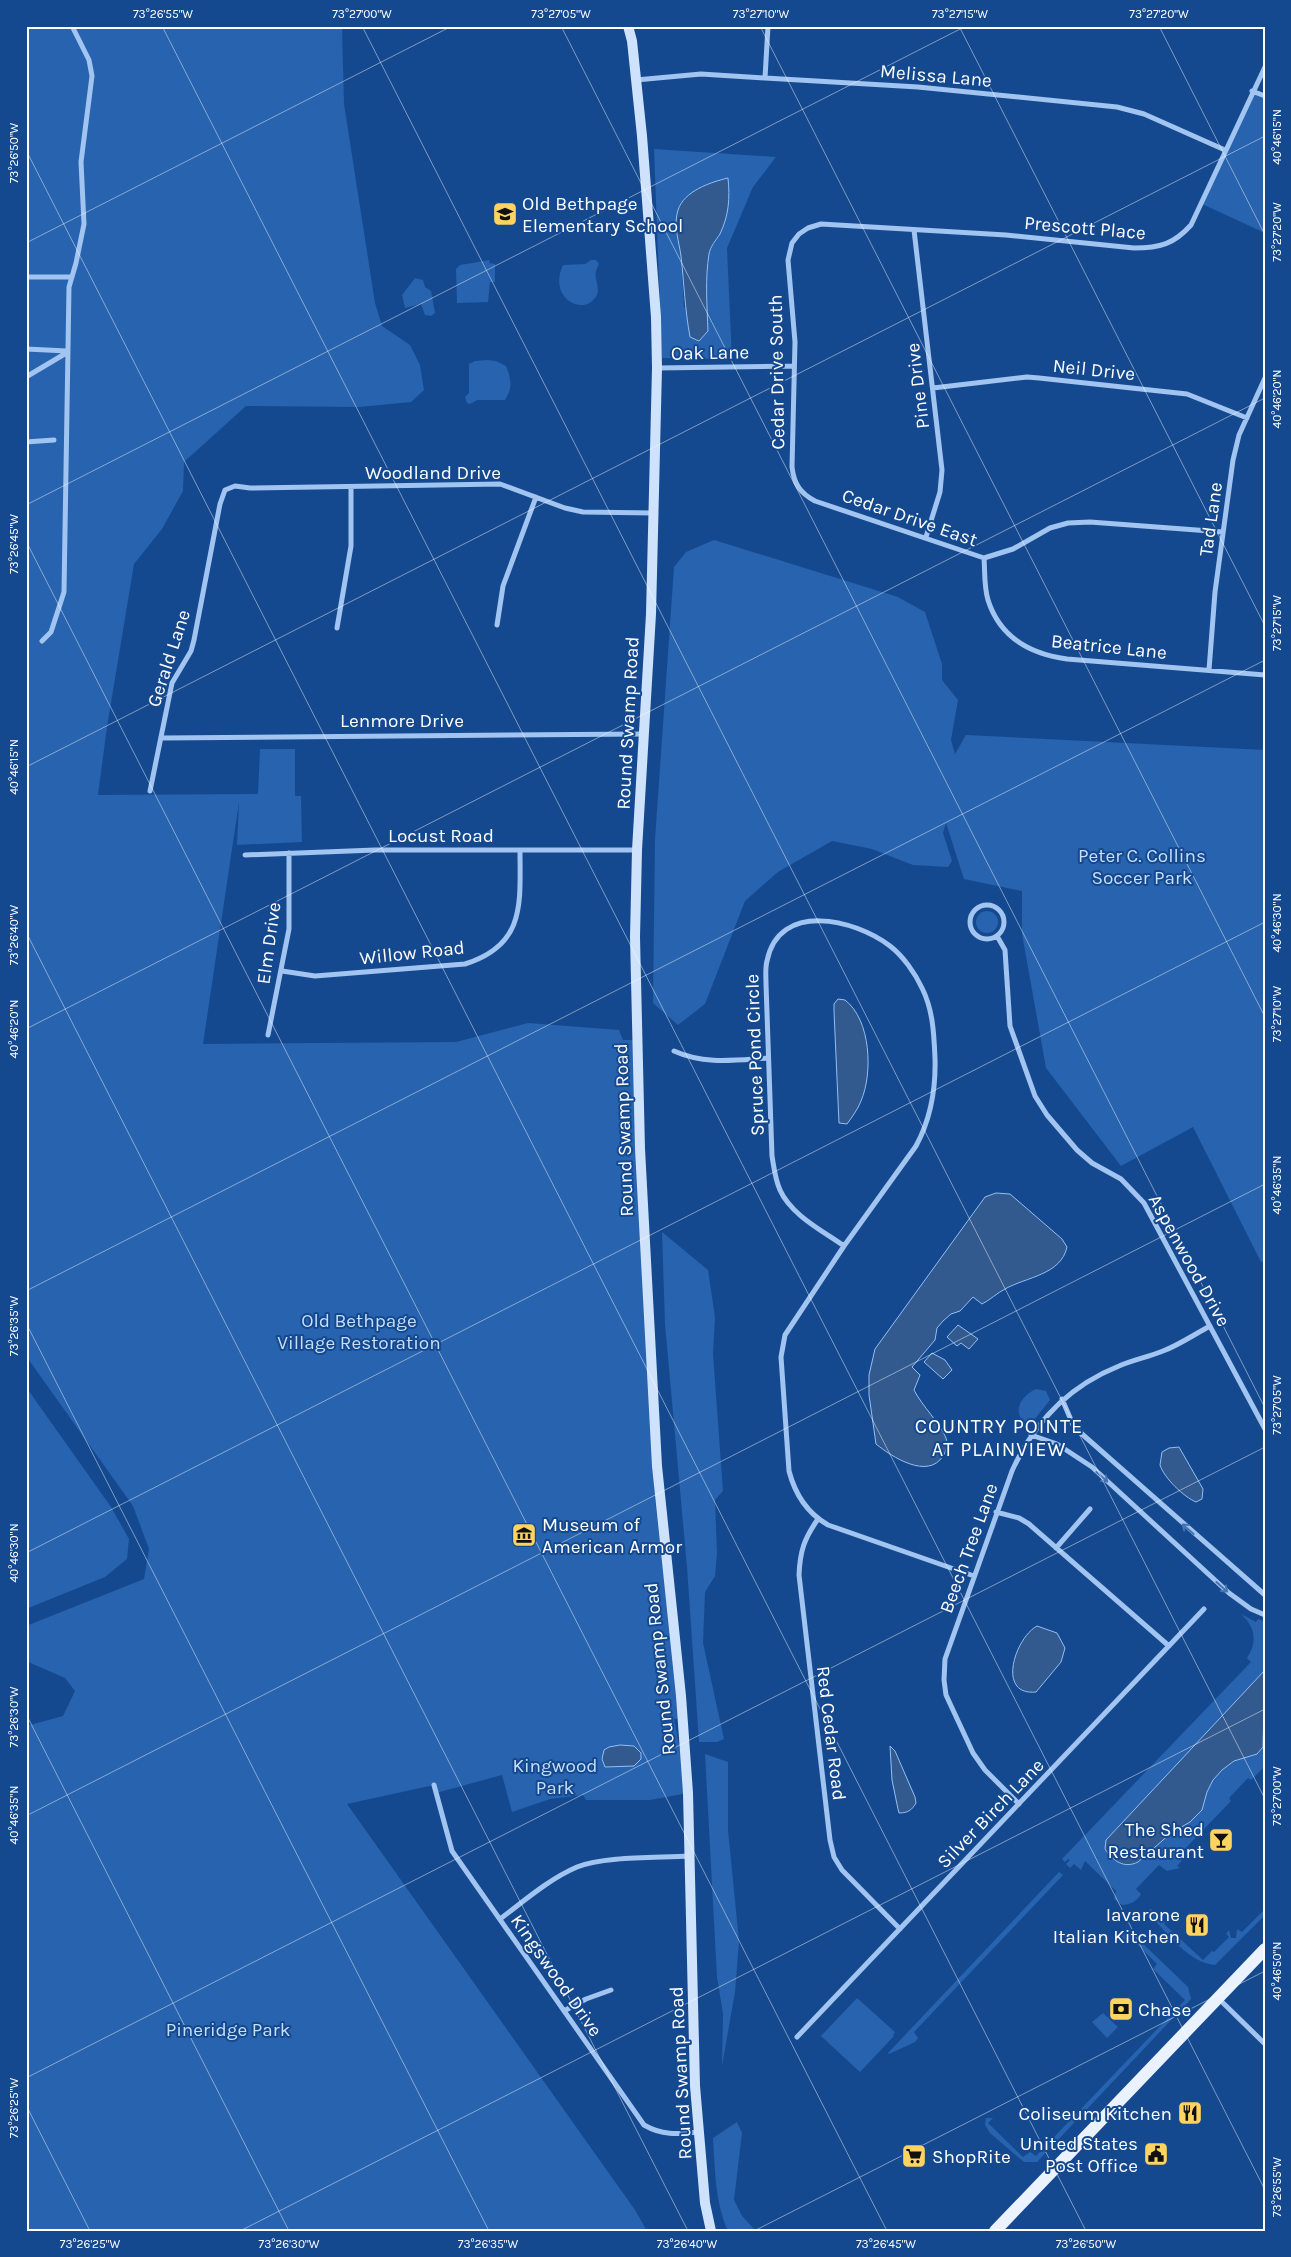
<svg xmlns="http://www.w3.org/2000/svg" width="1291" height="2257" font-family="Karla,sans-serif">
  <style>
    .green { fill: #2763ae; fill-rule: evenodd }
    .water { fill: #335a8e; stroke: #93bff3 }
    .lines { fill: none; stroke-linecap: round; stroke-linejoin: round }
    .minor { stroke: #a1c4f1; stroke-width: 5 }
    .secondary { stroke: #cfe2fb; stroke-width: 10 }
    .primary { stroke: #eaf2ff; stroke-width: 12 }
    .oneway { stroke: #4674b1 }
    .ticks { fill: none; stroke: #fff; stroke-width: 1; stroke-opacity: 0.45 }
    .labels { text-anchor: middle; stroke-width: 4; stroke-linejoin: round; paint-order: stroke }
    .street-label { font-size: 19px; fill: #fff; stroke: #15498f }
    .poi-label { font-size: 19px; fill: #fff; stroke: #15498f; text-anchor: start }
    .park-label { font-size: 19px; fill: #c7dffc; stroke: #15498f }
    .neighbourhood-label { font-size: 20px; letter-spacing: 1px; fill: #fff; stroke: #15498f }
    .neatline { fill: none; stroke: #fff; stroke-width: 2 }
    .ticks-label { font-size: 12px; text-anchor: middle; fill: #fff }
  </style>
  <rect width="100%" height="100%" fill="#15498f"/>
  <path class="green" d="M26,26H342L344,104L375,303L382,326L410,345L420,365L424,390L411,402L359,407L246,406L184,462L183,491L162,529L134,564L107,727L98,795L258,794L260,749H295V796H301L302,842L237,845L239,802L203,1044L456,1042L528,1023L619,1030L623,1040H634L655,1499L680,1718L674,1719L688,1793L650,1800H586L583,1795L550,1799L512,1812L502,1775L436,1793L434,1785L347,1804L635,2210L647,2231H26V1726L63,1716L75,1691L65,1678L26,1661V1626L144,1579L149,1549L133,1506L26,1356Z
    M1252,91L1265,96V233L1202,204Z
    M654,149L776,157L753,187L727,248L732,359L662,358ZM675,229L721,231L709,252L706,291L684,308L681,254Z
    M490,260L489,263L495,264V282H490L488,302L457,303L456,269L460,265Z
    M591,260H596L599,264C598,266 597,268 596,271C594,279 600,287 597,295C585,318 547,299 563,265L585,264Z
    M415,278L423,280L425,287L431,291L435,313L431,316L425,315L421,304L405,308L402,295Z
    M488,360L496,361L506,366C511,378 513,388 505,400H477L470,404L467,403L465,397L469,393V364L475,361Z
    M714,540L898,597L925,612L942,664V680L958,700L951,740L955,754L966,735L1265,750V1261L1261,1262L1193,1127L1121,1166L1046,1068L1022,934V891L964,879L946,823L943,833L952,861L948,867L913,865L872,849L832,841L778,872L745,901L705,1004L678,1025L653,1003L655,839L674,567L686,552Z
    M976 922a11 11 0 1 1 22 0a11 11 0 1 1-22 0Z
    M662,1232L708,1270L715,1317L713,1354L723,1491L715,1500L717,1553L715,1576L705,1592L703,1643L724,1739L717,1742H699L687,1567L665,1324Z
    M26,1387L111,1507L129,1539L127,1559L105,1577L26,1609Z
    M1036,1389L1046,1391L1050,1400L1034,1420L1026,1422L1020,1417C1015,1405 1025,1394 1036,1389Z
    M1241,1614L1256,1622L1258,1619L1265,1622V1766L1251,1780L1248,1778L1229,1798L1231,1801L1180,1854L1184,1858L1177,1866L1180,1868L1167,1871L1159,1865L1136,1889L1141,1894C1137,1901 1130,1905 1122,1905L1114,1899L1116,1891L1085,1861L1081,1870L1074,1864L1070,1868L1066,1864L1070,1860L1068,1859L1065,1862L1062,1859L1251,1662L1247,1658C1258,1641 1255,1627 1241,1614Z
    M705,1754L728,1762V1830L739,1941L735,1992L722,2066L723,2014L717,1977Z
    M1059,1872L1063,1875L914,2032L918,2038L915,2042L889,2054L888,2053Z
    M1149,1909H1151L1165,1923L1164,1924L1203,1960L1212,1951L1214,1952L1229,1937L1226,1934L1229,1930L1231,1938H1236L1237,1929L1242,1932L1265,1909V1915L1215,1965C1189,1963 1169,1934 1151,1917Z
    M1126,1932L1135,1936L1188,1987L1191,1999L1037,2162H1024L990,2133L985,2125L986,2118H993L988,2123L1023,2157L1030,2152L1036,2156L1185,2000L1153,1969L1157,1964L1130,1937L1125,1942L1121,1939L1120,1935Z
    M857,1998L895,2032L893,2035L894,2036L860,2072L821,2036Z
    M1103,2013L1118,2027L1107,2038L1092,2022Z
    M737,2122L742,2133L734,2200L742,2216L756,2231H728C715,2203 715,2168 713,2138Z"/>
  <path class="water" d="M728,178C730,198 729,215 720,234C716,240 710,247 709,254C705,279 707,305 708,331L699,341L690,337C685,310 684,283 681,256C679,241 673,226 678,210C684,191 711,182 728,178Z
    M838,999L845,1000C871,1020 873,1073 861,1101C858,1109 852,1117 847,1124L839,1123L834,1011V1004Z
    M996,1193L1010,1194L1062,1239L1067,1247C1061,1275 1026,1277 1005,1289C997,1293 990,1300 982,1304L973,1297L960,1311L951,1314L943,1321L937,1328L935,1340L912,1367L920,1375L914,1390C922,1406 940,1423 946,1438C948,1444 946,1452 943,1456C928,1480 892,1457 876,1444L869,1395V1375L875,1349L985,1197Z
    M958,1325L978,1339L969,1349L961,1343L957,1346L947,1337Z
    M932,1353L945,1360L952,1370L943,1379L924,1362Z
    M1179,1447L1203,1489L1202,1499L1196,1502C1184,1497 1164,1478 1160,1465L1162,1452L1169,1448Z
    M1037,1626L1057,1633L1065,1648L1061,1662L1036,1692C996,1696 1015,1638 1037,1626Z
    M1265,1670L1263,1747L1257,1754L1234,1761L1222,1770L1213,1780L1207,1792L1202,1810L1190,1822L1171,1833L1138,1862C1124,1869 1113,1861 1105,1849L1106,1840Z
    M620,1745L634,1746L641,1753V1759L634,1766L605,1767L602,1759L604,1750L609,1747Z
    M890,1746L895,1751L915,1797L916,1803C912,1810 908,1813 899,1813L898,1809L892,1780Z"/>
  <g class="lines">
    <path class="minor" d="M765,78L768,26
      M636,80L701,74L765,78L918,87L1117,107L1144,114L1225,150
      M1252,91L1265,96
      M914,230L942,470L940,492L926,537
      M26,277H72
      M26,349L67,351
      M657,368L794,366
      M26,377L68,352
      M933,388L1027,377L1039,378L1187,394L1247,418
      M26,442L54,440
      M1223,532L1090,522L1068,523L1050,528L1013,549L984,558L815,501C800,493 794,484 792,467L795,342L788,260L792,243L799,234L808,228L821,224L1006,235L1134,248C1160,248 1174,244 1191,225L1265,67
      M984,558C985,572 984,587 988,600C1000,638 1031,654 1067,659L1265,675
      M497,625L503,586L536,497
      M337,628L351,546V487
      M42,641L51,632L64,592L69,287L76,263L84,224L81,162L92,76L89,60L72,26
      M1209,670L1215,592L1233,460L1239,435L1265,378
      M162,738L643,734
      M150,791L172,683L191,651L194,640L220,504L225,490L235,486L250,488L500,484L565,508L583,512L653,513
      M245,855L375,850H637
      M970 922a17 17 0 1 1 34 0a17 17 0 1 1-34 0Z
      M997,936L1005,950L1010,1026L1035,1096L1047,1115L1077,1150L1092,1163L1121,1179L1144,1203L1265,1429
      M282,971L315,976L465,964C526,945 520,903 520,850
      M268,1035L289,929V853
      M674,1051C705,1065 735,1060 768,1058
      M844,1246C823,1231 791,1215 780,1190C775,1179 774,1168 772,1156L766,984C766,976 765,968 767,961C779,901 855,919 890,946C903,956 915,973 922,988C933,1010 934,1034 935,1058C936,1090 931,1118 916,1146L844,1246L785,1335L781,1357L789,1471C795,1494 807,1513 828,1525L974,1576
      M1062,1399L1074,1427L1265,1595
      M1031,1435L1057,1444L1092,1467L1229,1593L1251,1609L1265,1615
      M996,1512L1019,1518L1029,1524L1169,1646
      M818,1519C804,1539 800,1551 799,1575L830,1840L834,1857L842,1870L900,1929
      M1056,1548L1090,1509
      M434,1785L452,1851L644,2125C663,2136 678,2134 699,2132
      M1019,1804L985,1770L973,1753L946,1695L944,1680L945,1659L1012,1471C1034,1422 1069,1386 1119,1366C1133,1360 1148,1357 1163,1351C1179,1345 1195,1334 1210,1326
      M500,1919C524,1901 549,1879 577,1867C604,1856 658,1858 689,1856
      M1218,1998L1265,2044
      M564,2011L586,1999L611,1990
      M797,2037L1204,1609"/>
    <path class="secondary" d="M628,26L632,41L642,136L656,317L657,368L651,614L637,850L635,937L640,1149L657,1466L681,1696L688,1793L695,2086L705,2203L711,2231"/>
    <path class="primary" d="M995,2231L1265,1949"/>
  </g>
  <defs><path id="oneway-shaft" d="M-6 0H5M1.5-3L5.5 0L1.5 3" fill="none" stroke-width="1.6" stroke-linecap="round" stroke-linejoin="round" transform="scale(1.25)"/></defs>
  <g class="oneway">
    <use href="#oneway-shaft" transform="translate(1102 1477) rotate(41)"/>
    <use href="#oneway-shaft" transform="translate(1188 1529) rotate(-139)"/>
    <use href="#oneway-shaft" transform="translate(1222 1587) rotate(42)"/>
  </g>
  <path class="ticks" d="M162,26L1265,2190M362,26L1265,1799M561,26L1265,1408M760,26L1265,1017M959,26L1265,626M1159,26L1265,235M26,150L1086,2231M26,243L452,26M26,505L966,26M26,541L887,2231M26,767L1265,136M26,932L688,2231M26,1029L1265,398M26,1291L1265,660M26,1323L489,2231M26,1553L1265,922M26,1714L289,2231M26,1816L1265,1184M26,2078L1265,1447M26,2105L90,2231M240,2231L1265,1709M754,2231L1265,1971"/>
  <defs>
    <symbol id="school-square" viewBox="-11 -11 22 22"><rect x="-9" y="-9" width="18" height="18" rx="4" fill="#ffd360" stroke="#15498f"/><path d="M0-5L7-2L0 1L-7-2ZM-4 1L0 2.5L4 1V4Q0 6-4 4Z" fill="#111"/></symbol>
    <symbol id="museum-square" viewBox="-11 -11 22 22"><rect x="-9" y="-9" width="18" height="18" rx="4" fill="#ffd360" stroke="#15498f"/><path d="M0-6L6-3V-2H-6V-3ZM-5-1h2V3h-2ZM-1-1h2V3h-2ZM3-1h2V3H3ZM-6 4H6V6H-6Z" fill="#111"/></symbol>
    <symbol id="bar-square" viewBox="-11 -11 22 22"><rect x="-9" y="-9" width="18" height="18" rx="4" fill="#ffd360" stroke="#15498f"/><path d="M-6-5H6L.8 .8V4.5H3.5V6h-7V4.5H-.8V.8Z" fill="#111"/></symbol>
    <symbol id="restaurant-square" viewBox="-11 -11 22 22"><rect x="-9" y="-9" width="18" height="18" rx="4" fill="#ffd360" stroke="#15498f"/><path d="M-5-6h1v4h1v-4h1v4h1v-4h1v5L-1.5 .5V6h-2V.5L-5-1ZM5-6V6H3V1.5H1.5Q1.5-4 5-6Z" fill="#111"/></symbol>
    <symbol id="bank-square" viewBox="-11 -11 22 22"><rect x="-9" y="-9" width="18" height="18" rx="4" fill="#ffd360" stroke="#15498f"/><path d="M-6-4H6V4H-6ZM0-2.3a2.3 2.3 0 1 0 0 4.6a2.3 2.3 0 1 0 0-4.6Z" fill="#111"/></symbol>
    <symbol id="civic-square" viewBox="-11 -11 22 22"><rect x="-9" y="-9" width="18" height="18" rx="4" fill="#ffd360" stroke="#15498f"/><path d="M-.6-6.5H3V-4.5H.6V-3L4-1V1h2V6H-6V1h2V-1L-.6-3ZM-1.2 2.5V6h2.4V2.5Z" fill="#111"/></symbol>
    <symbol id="supermarket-square" viewBox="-11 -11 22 22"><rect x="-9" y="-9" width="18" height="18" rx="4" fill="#ffd360" stroke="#15498f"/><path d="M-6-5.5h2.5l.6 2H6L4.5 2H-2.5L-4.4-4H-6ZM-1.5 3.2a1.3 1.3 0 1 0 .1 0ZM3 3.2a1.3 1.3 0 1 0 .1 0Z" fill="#111"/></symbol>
  </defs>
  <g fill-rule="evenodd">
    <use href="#school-square" x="491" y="200" width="28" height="28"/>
    <use href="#museum-square" x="510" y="1521" width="28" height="28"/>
    <use href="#bar-square" x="1207" y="1826" width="28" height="28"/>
    <use href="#restaurant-square" x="1183" y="1911" width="28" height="28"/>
    <use href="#bank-square" x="1107" y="1995" width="28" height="28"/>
    <use href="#restaurant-square" x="1176" y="2099" width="28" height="28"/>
    <use href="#civic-square" x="1142" y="2140" width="28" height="28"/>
    <use href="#supermarket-square" x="900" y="2142" width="28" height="28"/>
  </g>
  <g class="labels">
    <g class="street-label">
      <text transform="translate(936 75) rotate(5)" y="7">Melissa Lane</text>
      <text transform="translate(1085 227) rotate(5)" y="7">Prescott Place</text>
      <text transform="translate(710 352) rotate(-1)" y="7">Oak Lane</text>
      <text transform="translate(1094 369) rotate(6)" y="7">Neil Drive</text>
      <text transform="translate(776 372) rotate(-91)" y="7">Cedar Drive South</text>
      <text transform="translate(917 386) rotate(-97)" y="7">Pine Drive</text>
      <text x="433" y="479">Woodland Drive</text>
      <text transform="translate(910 517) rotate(19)" y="7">Cedar Drive East</text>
      <text transform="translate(1210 519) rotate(-82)" y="7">Tad Lane</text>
      <text transform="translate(1109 646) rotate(6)" y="7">Beatrice Lane</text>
      <text transform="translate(168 658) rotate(-72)" y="7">Gerald Lane</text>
      <text x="402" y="727">Lenmore Drive</text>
      <text transform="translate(627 723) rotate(-87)" y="7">Round Swamp Road</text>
      <text x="441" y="842">Locust Road</text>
      <text transform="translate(268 943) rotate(-82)" y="7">Elm Drive</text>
      <text transform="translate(412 952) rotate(-6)" y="7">Willow Road</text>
      <text transform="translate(754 1055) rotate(-92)" y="7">Spruce Pond Circle</text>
      <text transform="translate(623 1130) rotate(-92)" y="7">Round Swamp Road</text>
      <text transform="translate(1190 1260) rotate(61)" y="7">Aspenwood Drive</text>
      <text transform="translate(968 1548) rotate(-70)" y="7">Beech Tree Lane</text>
      <text transform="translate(659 1669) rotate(-96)" y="7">Round Swamp Road</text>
      <text transform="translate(832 1733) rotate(83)" y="7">Red Cedar Road</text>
      <text transform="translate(990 1813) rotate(-46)" y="7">Silver Birch Lane</text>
      <text transform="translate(557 1975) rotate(55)" y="7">Kingswood Drive</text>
      <text transform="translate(680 2073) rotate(-93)" y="7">Round Swamp Road</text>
    </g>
    <g class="poi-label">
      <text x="522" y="210">Old Bethpage<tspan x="522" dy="22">Elementary School</tspan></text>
      <text x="542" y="1531">Museum of<tspan x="542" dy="22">American Armor</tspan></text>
      <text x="1204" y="1836" text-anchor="end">The Shed<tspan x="1204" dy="22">Restaurant</tspan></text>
      <text x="1180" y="1921" text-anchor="end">Iavarone<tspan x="1180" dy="22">Italian Kitchen</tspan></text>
      <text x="1138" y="2016">Chase</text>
      <text x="1172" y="2120" text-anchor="end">Coliseum Kitchen</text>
      <text x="1138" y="2150" text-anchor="end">United States<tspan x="1138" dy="22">Post Office</tspan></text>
      <text x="932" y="2163">ShopRite</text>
    </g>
    <g class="park-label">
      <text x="1142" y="862">Peter C. Collins<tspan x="1142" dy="22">Soccer Park</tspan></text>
      <text x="359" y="1327">Old Bethpage<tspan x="359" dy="22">Village Restoration</tspan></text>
      <text x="555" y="1772">Kingwood<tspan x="555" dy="22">Park</tspan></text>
      <text x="228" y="2036">Pineridge Park</text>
    </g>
    <g class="neighbourhood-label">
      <text x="999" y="1433">COUNTRY POINTE<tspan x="999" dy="23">AT PLAINVIEW</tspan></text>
    </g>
  </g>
  <rect width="1291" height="2257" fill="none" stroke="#15498f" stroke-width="55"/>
  <rect x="28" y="28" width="1236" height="2202" class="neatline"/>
  <g class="ticks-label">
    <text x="163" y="18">73°26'55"W</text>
    <text x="362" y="18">73°27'00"W</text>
    <text x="561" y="18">73°27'05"W</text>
    <text x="761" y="18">73°27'10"W</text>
    <text x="960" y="18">73°27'15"W</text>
    <text x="1159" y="18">73°27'20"W</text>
    <text transform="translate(1277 137) rotate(-90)" y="4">40°46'15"N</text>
    <text transform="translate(14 153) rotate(-90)" y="4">73°26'50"W</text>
    <text transform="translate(1277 232) rotate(-90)" y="4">73°27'20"W</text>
    <text transform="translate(1277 399) rotate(-90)" y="4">40°46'20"N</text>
    <text transform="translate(14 544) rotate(-90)" y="4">73°26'45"W</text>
    <text transform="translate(1277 623) rotate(-90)" y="4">73°27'15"W</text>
    <text transform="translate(14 767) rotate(-90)" y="4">40°46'15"N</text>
    <text transform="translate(1277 923) rotate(-90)" y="4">40°46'30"N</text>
    <text transform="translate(14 935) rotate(-90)" y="4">73°26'40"W</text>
    <text transform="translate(1277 1014) rotate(-90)" y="4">73°27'10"W</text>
    <text transform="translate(14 1029) rotate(-90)" y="4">40°46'20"N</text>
    <text transform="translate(1277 1185) rotate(-90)" y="4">40°46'35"N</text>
    <text transform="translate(14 1326) rotate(-90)" y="4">73°26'35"W</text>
    <text transform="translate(1277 1405) rotate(-90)" y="4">73°27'05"W</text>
    <text transform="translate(14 1553) rotate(-90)" y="4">40°46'30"N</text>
    <text transform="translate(14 1717) rotate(-90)" y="4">73°26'30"W</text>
    <text transform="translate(1277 1796) rotate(-90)" y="4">73°27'00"W</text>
    <text transform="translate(14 1815) rotate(-90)" y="4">40°46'35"N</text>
    <text transform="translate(1277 1971) rotate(-90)" y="4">40°46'50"N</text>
    <text transform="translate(14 2108) rotate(-90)" y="4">73°26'25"W</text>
    <text transform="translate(1277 2187) rotate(-90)" y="4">73°26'55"W</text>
    <text x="90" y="2248">73°26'25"W</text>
    <text x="289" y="2248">73°26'30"W</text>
    <text x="488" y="2248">73°26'35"W</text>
    <text x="687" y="2248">73°26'40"W</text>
    <text x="886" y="2248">73°26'45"W</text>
    <text x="1086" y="2248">73°26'50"W</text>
  </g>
</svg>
